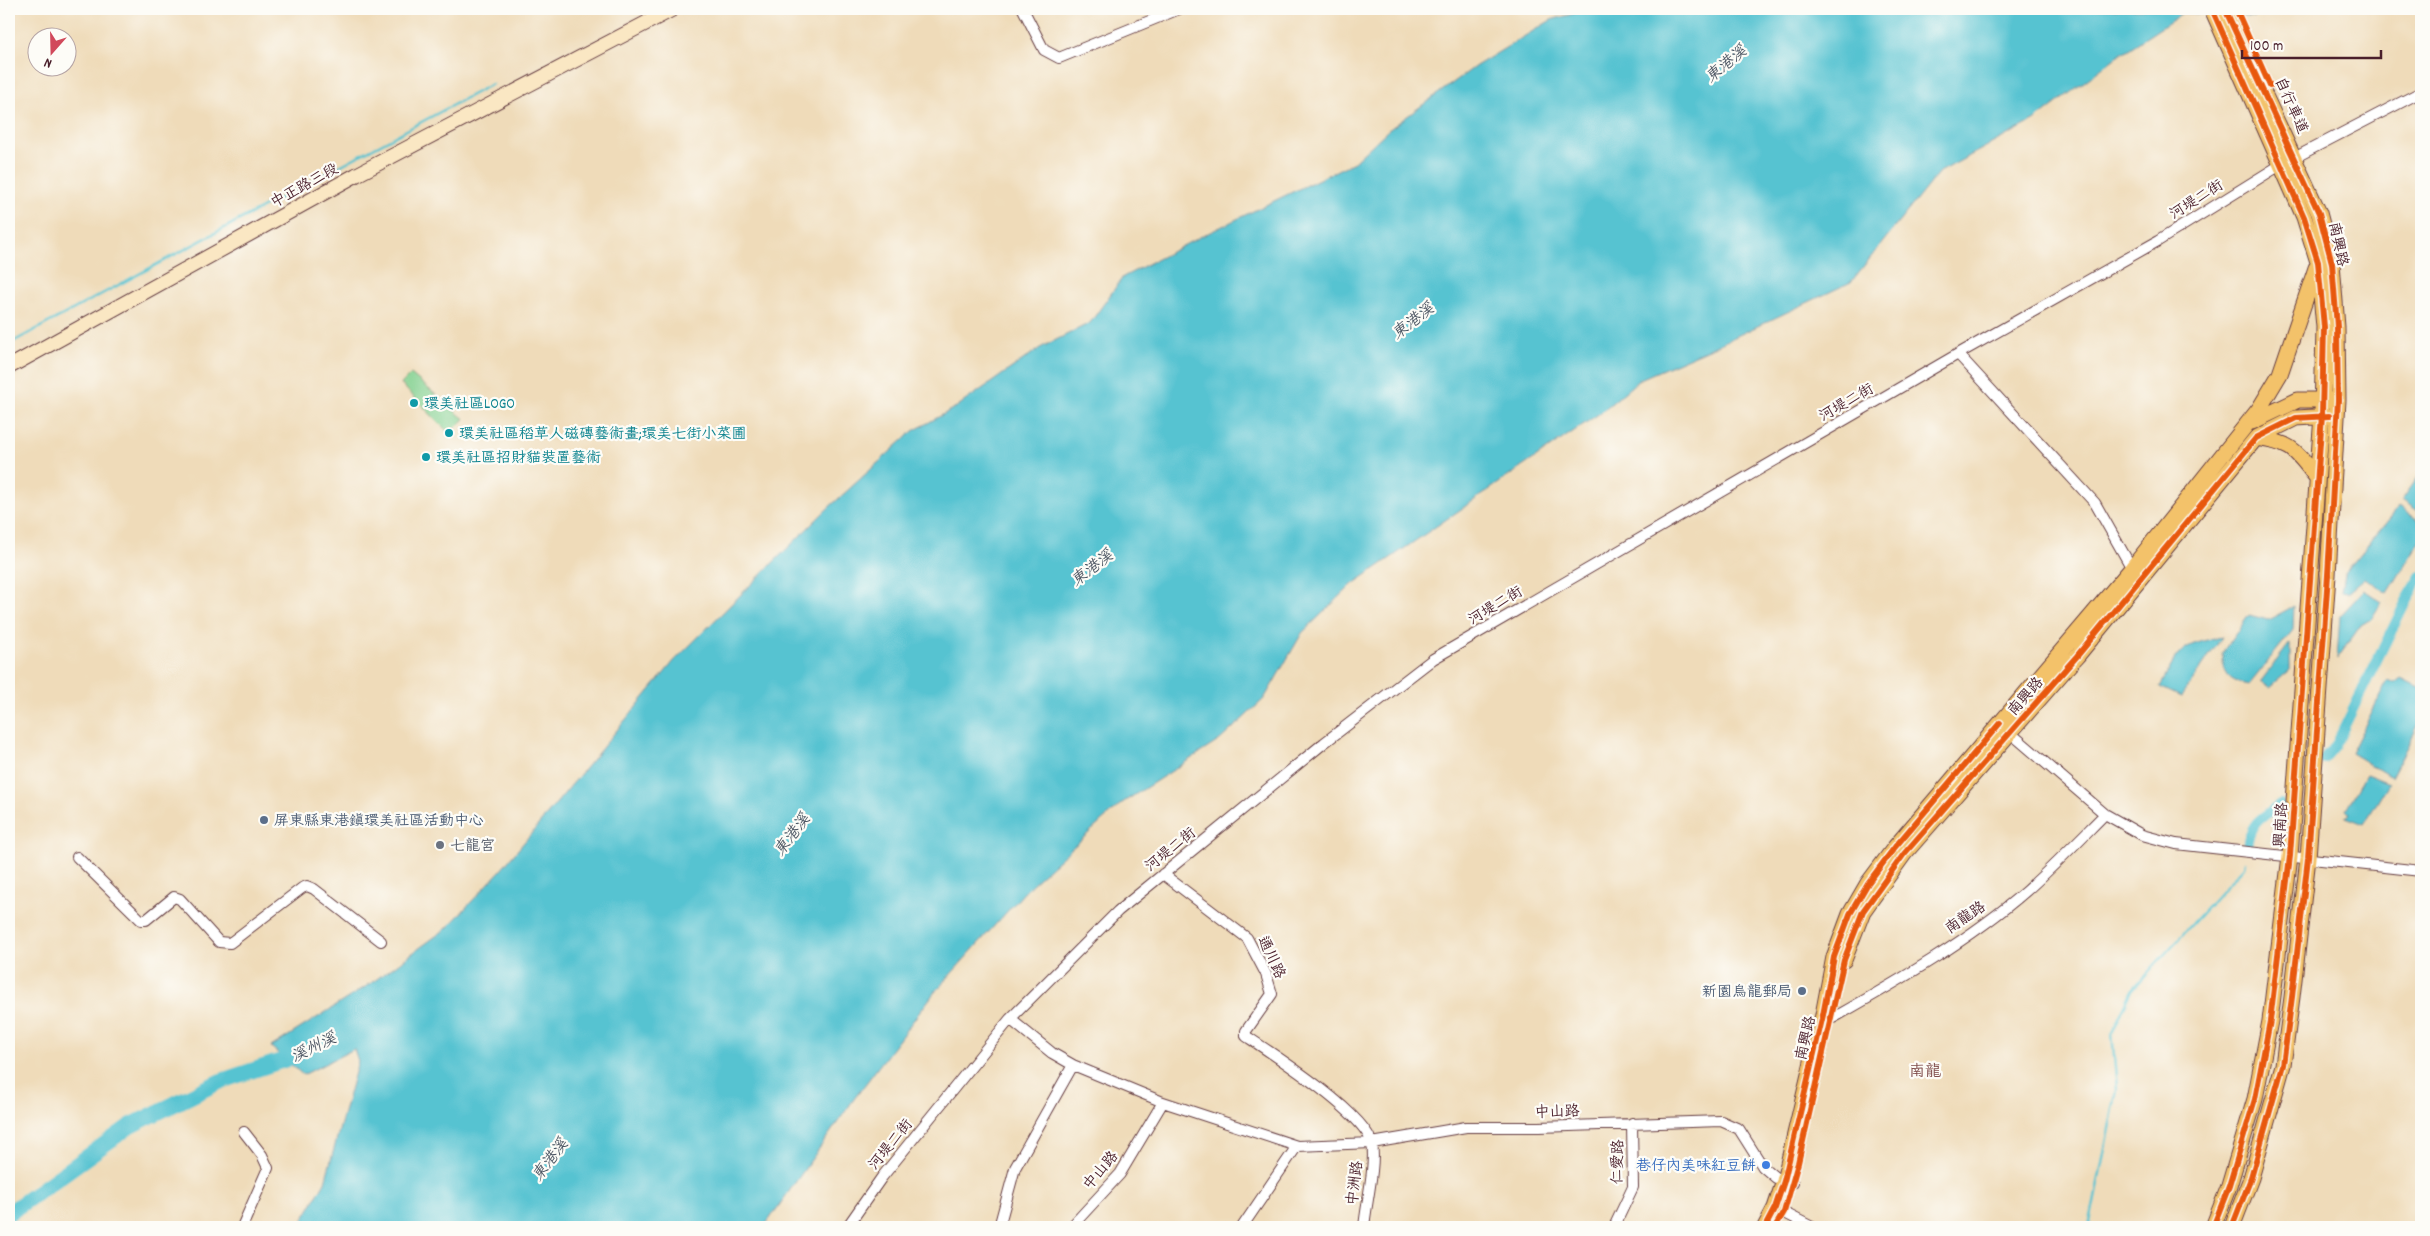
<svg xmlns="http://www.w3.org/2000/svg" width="2430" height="1236" font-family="Dekko,'LXGW WenKai TC',sans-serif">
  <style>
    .green { fill: #82d08f; stroke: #66785d }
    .water { fill: #57c3d1; stroke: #50717e }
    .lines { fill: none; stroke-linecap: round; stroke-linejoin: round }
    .stream { stroke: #57c3d1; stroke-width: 2.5 }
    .canal { stroke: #57c3d1; stroke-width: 10 }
    .river { stroke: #57c3d1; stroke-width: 16 }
    .minor-casing { stroke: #633b40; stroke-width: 12 }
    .secondary-casing { stroke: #633b40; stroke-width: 16 }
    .primary-casing { stroke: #633b40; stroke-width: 17 }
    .minor { stroke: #fff; stroke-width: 10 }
    .secondary { stroke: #fae7c3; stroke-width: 14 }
    .primary { stroke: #f3c26a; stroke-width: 15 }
    .cycleway-casing { stroke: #fdfcf7; stroke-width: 9 }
    .cycleway { stroke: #e8590c; stroke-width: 6 }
    .culture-dot { fill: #0f9aa8; stroke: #fdfcf7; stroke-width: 2 }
    .service-dot { fill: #5c6f8a; stroke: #fdfcf7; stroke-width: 2 }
    .worship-dot { fill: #6b7280; stroke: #fdfcf7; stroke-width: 2 }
    .shop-dot { fill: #3f7fe0; stroke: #fdfcf7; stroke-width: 2 }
    .labels { text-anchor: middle; stroke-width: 4.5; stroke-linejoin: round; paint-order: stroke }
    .street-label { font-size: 15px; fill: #4a1f2b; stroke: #fdfcf7 }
    .culture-label { font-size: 15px; fill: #0d838f; stroke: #fdfcf7; text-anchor: start }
    .service-label { font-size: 15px; fill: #4e5e75; stroke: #fdfcf7; text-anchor: start }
    .worship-label { font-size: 15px; fill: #5b616d; stroke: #fdfcf7; text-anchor: start }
    .shop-label { font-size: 15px; fill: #366cbe; stroke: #fdfcf7; text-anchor: end }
    .water-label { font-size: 16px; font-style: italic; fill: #4f5865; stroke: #fdfcf7 }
    .neighbourhood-label { font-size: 16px; fill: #804e4d; stroke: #fdfcf7 }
  </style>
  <rect width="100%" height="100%" fill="#fdfcf7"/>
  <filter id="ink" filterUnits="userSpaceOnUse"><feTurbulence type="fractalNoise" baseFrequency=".02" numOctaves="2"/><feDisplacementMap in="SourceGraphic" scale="10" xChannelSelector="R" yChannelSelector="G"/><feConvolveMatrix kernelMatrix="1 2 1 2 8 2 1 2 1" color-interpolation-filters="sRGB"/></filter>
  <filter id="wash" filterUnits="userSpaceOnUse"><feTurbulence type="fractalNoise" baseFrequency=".0096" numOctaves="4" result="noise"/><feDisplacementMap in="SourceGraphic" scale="20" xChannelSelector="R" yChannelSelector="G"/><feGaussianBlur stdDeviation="1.12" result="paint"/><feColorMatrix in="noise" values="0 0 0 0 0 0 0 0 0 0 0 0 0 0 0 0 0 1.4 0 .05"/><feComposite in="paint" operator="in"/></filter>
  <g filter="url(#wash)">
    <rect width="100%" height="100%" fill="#efdbb9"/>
    <path class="green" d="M411,374L462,417L465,419L449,433L401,384Z"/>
    <path class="water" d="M1590,9H2277L2255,17L2184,13L2171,21L2115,58L2035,120L1938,173L1851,282L1709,349L1640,379L1600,413L1353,584L1302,633L1264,699L1220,740L1122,803L1031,885L934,993L854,1099L764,1227H299L325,1182L358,1061L354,1049L303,1075L271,1047L370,984L447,928L501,870L675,660L826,510L913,431L955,408L1040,348L1090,323L1123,277L1198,238L1354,162L1387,131L1476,66L1551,20Z
      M2421,473V513L2402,500Z
      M2399,507L2421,522V539L2388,593L2365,578L2348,592L2341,591L2344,574Z
      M2364,590L2382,602L2371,619L2361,625L2337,659L2340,616Z
      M2294,606L2293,630L2249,685C2227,681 2224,674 2222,653L2249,615L2268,620Z
      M2222,637L2181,697L2160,687C2181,649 2177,646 2222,637Z
      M2290,643V670L2270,687L2261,681Z
      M2401,679L2421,689V720L2391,777L2351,753L2388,680L2396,683Z
      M2366,774L2389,783L2364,824L2346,817L2350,814L2346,810Z"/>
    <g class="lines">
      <path class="stream" d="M9,344L492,84
        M2089,1227L2117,1089L2112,1033L2132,990L2244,867L2245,861"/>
      <path class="canal" d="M2324,759L2335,746L2407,599L2421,576
        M2247,845C2251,822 2262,817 2280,805"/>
      <path class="river" d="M9,1213L130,1126L221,1081L284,1060L305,1050"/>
    </g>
  </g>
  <g filter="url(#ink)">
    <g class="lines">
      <defs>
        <path id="minor" d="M1023,9L1044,50L1059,58L1179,9
          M2294,158L2421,92
          M1958,354L2095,503L2134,572
          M2006,729L2105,814L2142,835L2176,844L2421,871
          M77,857L141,920H146L174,897L180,899L219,942L230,943L302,888L307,886L314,889L381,941
          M1163,874L1247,938L1266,974L1272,994L1246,1031V1036C1273,1054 1366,1114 1372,1144C1376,1164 1366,1205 1364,1227
          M1823,1015L1833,1018C1897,982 1971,939 2026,891C2054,866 2079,840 2105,814
          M1073,1065L1163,1102L1297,1146L1372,1143L1466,1127H1539L1721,1121L1739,1129L1763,1167L1776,1178L1793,1183
          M1775,1208L1812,1227
          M242,1227L268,1168L262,1155L244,1132
          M847,1227L882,1177L1010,1019L1118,911L1324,743L1433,659L1958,354L2158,241L2282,164
          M999,1227L1015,1168L1073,1065L1052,1053L1010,1019
          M1071,1227L1120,1174L1163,1102
          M1242,1227L1297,1146
          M1614,1227L1633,1187L1632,1123"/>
        <path id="secondary" d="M9,367L356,175L673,9"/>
        <path id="primary" d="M2212,9L2304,217L2318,262L2324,327L2322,415L2290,856L2270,1021L2255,1099L2229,1186L2213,1227
          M2225,9L2319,213L2332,263L2337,327L2338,400L2328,575L2308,858L2292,997L2283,1065L2251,1178L2232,1227
          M2252,422L2298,400H2332
          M2256,438C2293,443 2295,450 2317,478
          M1844,960L1863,911L1904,854L2077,656L2256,438L2296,418L2332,416
          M1765,1227L1775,1208L1784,1181L1823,1015L1834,957L1850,914L1868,883L1895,847L2132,568L2259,409L2280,374L2316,268"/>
      </defs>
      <use href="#minor" class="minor-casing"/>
      <use href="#secondary" class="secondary-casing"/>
      <use href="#primary" class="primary-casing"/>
      <use href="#minor" class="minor"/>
      <use href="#secondary" class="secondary"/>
      <use href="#primary" class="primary"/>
      <defs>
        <path id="cycleway" d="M2212,9L2304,217L2318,262L2324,327L2322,415L2290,856L2270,1021L2255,1099L2229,1186L2213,1227
          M2225,9L2319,213L2332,263L2337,327L2338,400L2328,575L2308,858L2292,997L2283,1065L2251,1178L2232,1227
          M2236,9L2270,86
          M1765,1227L1775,1208L1784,1181L1823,1015L1834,957L1850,914L1868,883L1895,847L2000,723
          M1775,1227L1784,1212L1798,1163L1844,960L1863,911L1904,854L2077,656L2256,438L2296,418L2329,416"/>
      </defs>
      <use href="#cycleway" class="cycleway-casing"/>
      <use href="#cycleway" class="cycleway"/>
    </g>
  </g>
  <g class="culture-dot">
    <circle cx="414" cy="403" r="5"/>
    <circle cx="449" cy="433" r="5"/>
    <circle cx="426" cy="457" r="5"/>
  </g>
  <g class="service-dot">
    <circle cx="264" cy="820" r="5"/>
    <circle cx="1802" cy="991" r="5"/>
  </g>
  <circle class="worship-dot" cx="440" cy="845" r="5"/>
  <circle class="shop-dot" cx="1766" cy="1165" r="5"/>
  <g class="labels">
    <g class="street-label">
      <text transform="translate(2292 105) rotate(66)" y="5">自行車道</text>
      <text transform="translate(304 185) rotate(-29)" y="5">中正路三段</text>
      <text transform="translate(2196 199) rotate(-32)" y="5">河堤二街</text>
      <text transform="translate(2339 244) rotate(78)" y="5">南興路</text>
      <text transform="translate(1846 402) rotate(-30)" y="5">河堤二街</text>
      <text transform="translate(1495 605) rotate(-31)" y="5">河堤二街</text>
      <text transform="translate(2025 696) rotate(-49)" y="5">南興路</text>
      <text transform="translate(2280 825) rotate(-86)" y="5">興南路</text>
      <text transform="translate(1170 849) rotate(-39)" y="5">河堤二街</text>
      <text transform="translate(1965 917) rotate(-34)" y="5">南龍路</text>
      <text transform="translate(1272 957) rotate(65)" y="5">通川路</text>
      <text transform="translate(1805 1038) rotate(-77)" y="5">南興路</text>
      <text transform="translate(1557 1111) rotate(-2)" y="5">中山路</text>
      <text transform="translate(890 1144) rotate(-51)" y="5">河堤二街</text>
      <text transform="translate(1617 1162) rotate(-89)" y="5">仁愛路</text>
      <text transform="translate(1100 1170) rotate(-50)" y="5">中山路</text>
      <text transform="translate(1354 1183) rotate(-83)" y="5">中洲路</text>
    </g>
    <g class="culture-label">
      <text x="424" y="408">環美社區LOGO</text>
      <text x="459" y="438">環美社區稻草人磁磚藝術畫;環美七街小菜圃</text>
      <text x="436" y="462">環美社區招財貓裝置藝術</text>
    </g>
    <g class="service-label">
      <text x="274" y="825">屏東縣東港鎮環美社區活動中心</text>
      <text x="1792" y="996" text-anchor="end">新園烏龍郵局</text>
    </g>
    <g class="worship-label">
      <text x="450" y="850">七龍宮</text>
    </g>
    <g class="shop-label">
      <text x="1756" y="1170">巷仔内美味紅豆餅</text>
    </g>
    <g class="water-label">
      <text transform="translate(1725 63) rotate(-40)" y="6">東港溪</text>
      <text transform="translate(1412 320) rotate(-38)" y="6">東港溪</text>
      <text transform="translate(1091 567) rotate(-38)" y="6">東港溪</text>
      <text transform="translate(791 834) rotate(-53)" y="6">東港溪</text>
      <text transform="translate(313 1046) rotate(-26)" y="6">溪州溪</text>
      <text transform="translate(549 1159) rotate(-53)" y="6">東港溪</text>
    </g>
    <g class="neighbourhood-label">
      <text x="1925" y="1076">南龍</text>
    </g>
  </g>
  <rect width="2430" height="1236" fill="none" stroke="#fdfcf7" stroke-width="30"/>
  <g transform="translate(52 52) rotate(200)"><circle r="24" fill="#fdfcf7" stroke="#b5a4a5"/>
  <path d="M0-4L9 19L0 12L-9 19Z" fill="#d1495b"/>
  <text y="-8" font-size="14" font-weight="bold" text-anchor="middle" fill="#4a1f2b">N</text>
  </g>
  <path d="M2242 50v8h139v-8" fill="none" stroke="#4a1f2b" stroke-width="2.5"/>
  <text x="2250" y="50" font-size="15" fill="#4a1f2b" stroke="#fdfcf7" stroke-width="4" paint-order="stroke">100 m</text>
</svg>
